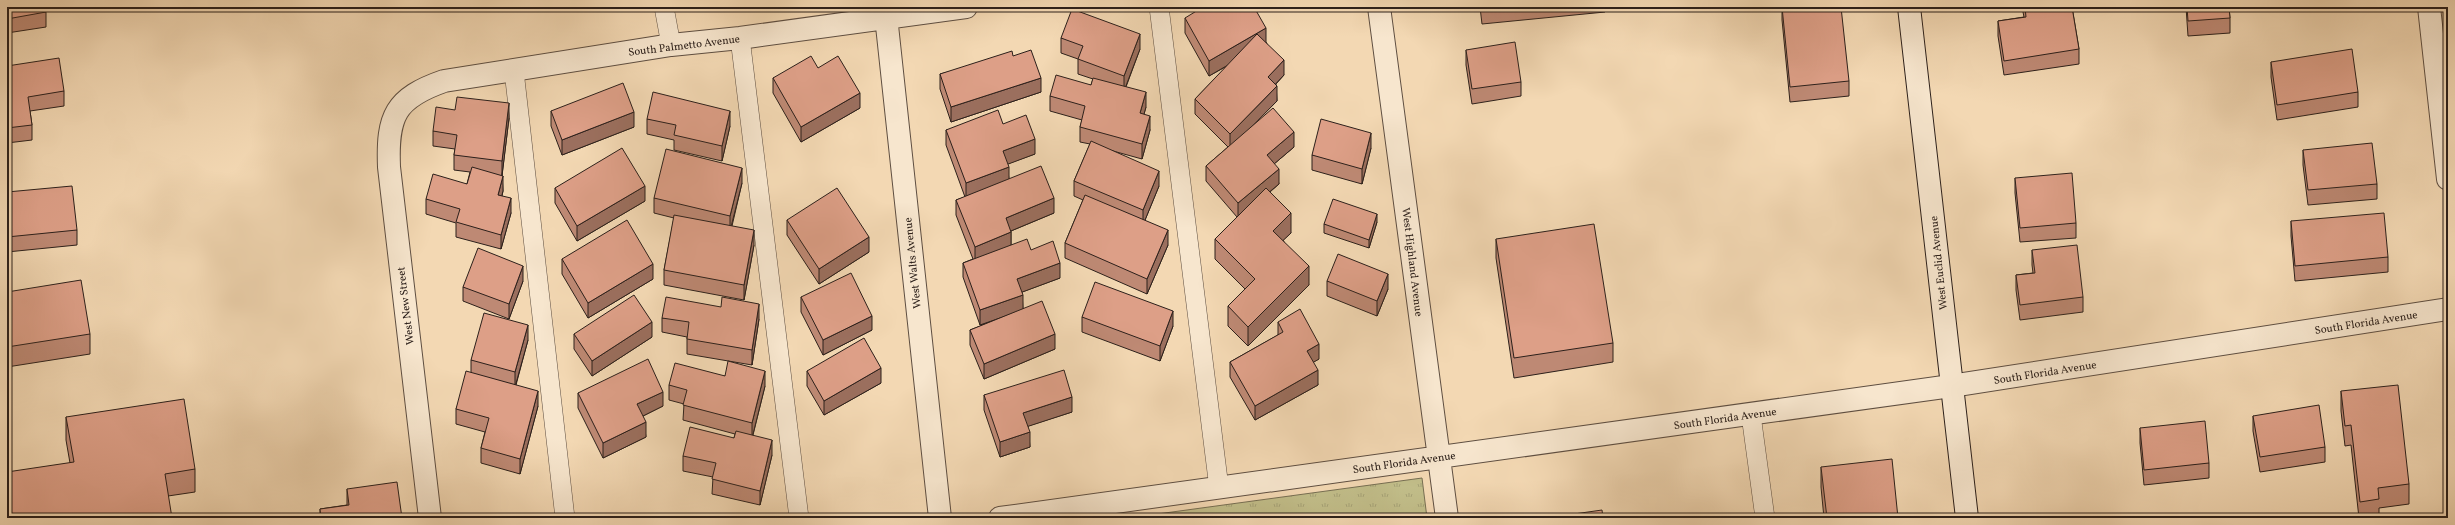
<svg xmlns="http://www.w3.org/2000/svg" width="2455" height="525" font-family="Vollkorn,serif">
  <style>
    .park { fill: url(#park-tufts); stroke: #766e52 }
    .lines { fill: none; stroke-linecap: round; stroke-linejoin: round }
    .lane-casing { stroke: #5e4e41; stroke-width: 20 }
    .street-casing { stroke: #5e4e41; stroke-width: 24 }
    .secondary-casing { stroke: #2c201b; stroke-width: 24 }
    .lane { stroke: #f7e6ce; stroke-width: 19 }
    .street { stroke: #f7e6ce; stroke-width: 22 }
    .secondary { stroke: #f7e6ce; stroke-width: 22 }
    .wall { fill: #be8974; stroke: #2c201b }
    .shaded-wall { fill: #9b6f5e; stroke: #2c201b }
    .building { fill: #dd9f87; stroke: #2c201b }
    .labels { text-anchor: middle; stroke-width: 3.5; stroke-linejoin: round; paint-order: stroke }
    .street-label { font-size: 11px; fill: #2c201b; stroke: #f7e6ce }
  </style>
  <defs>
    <pattern id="park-tufts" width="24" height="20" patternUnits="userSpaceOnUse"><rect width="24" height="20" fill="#c1bd89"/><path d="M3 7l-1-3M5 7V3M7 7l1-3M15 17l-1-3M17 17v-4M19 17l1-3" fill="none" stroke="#a6a276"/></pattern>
  </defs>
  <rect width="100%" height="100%" fill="#f3d8b3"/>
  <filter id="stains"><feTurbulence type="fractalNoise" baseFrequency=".005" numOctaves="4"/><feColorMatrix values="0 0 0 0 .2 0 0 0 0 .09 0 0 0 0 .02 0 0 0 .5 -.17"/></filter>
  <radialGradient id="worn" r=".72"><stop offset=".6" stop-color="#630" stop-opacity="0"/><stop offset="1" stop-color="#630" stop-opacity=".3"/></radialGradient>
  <path class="park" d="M1422,478L1427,518H1128Z"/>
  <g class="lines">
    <defs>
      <path id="lane" d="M664,7L671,45
        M1159,7L1219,488
        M740,38L799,518
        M514,71L565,518
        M1751,415L1765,518"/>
      <path id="street" d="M885,7L940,518
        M1379,7L1447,518
        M2429,7L2448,179
        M430,518L389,167C387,116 395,98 444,81L671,45L740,38L966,7
        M1000,518L1951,386L2448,309"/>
      <path id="secondary" d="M1909,7L1967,518"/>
    </defs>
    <use href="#lane" class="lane-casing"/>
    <use href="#street" class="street-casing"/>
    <use href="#secondary" class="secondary-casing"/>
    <use href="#lane" class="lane"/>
    <use href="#street" class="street"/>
    <use href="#secondary" class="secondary"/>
  </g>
  <path class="wall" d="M7,7L46,12V27L7,33Z
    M1480,7H1605V12L1482,24Z
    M1782,7L1849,81V96L1790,102L1782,20Z
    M2022,7H2072L2079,49V64L2004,75L1998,36V21L2024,17Z
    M2186,7H2229L2230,18V33L2188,36Z
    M2261,7H2285L2262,11Z
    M1185,18L1266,42L1284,75L1276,84L1277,101L1258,120L1294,147L1274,164L1279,184L1270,192L1291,233L1283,240L1309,285L1248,346L1228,326V306L1245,289L1215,259V239L1237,217L1206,181V166L1228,147L1195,114V99L1227,66L1209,76L1185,33Z
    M1061,38L1140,49L1126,87L1146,107L1144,114L1150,130L1142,159L1113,151L1159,186L1145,220L1168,245L1147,294L1065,258V243L1083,200L1074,196V181L1090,144L1080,142V127L1082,120L1050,111V96L1091,85L1093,79L1078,74V59L1061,53Z
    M1466,50L1521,82V96L1472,104L1466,65Z
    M1013,56L1041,92L951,122L940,89V74Z
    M2271,62L2358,92V107L2277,120L2271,77Z
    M7,66L64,91V106L30,111L32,125V140L7,143Z
    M818,68L860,108L801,142L773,93V78Z
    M551,111L634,127L562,155L551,126Z
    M509,118L502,175L503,191L502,196L511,213L501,249L456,237V223L426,214V199L467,184L470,172L454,170V155L455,149L433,146V131Z
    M647,119L730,126L722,161L674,150V140L647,134Z
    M1003,124L1035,154L1007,164L1009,179L1054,213L1011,231V245L1031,250L1060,278L1022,292L1023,309L1055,349L984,379L970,345V330L996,320L980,325L963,277V263L973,259L956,215V200L965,197L946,145V130Z
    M1371,148L1362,184L1312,170V155Z
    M2303,150L2377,184V199L2308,205L2303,165Z
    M2015,178L2076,223V238L2020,242L2015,193Z
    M742,183L732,226L754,245L744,300L664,285V270L674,218L654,213V198Z
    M555,188L645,201L577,241L555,203Z
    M7,192L77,230V245L7,252Z
    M787,220L869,252L819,284L787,235Z
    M2291,221L2388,257V272L2295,281L2291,236Z
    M1377,222L1369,248L1324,233V224Z
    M1496,239L1613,343V362L1514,378L1496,258Z
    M2032,250L2083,297V312L2020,320L2016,290V275L2033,273L2032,265Z
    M562,259L653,279L588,318L562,274Z
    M523,281L509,319L463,301V287Z
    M1327,281L1388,289L1377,316L1327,296Z
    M7,292L90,334V354L7,367Z
    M801,297L872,330L823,355L801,312Z
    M1082,317L1173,326L1160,361L1082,332Z
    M662,318L759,319L752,365L687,354V337L662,332Z
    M1278,322L1319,359L1313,362L1318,385L1255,420L1230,377V362L1278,335Z
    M574,334L652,337L592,376L574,349Z
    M528,340L516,385L538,406L520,474L481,463V448L485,432L456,424V409L471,373V360Z
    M807,371L881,383L824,415L807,386Z
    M725,376L765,386L753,435L772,455L760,505L712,494L713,477L683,471V456L734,438L735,434L683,420L684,404L669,400V385Z
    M2341,391L2409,484V504L2379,508V518H2359L2351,445L2345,446L2341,411Z
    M578,393L663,406L643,416L646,437L603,458L578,408Z
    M984,395L1072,412L1028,426L1030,447L1000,457L984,410Z
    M2253,416L2325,447V462L2260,472L2253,431Z
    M66,417L195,469V492L168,496L70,463L66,440Z
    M2140,428L2209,463V478L2144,485L2140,443Z
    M1821,467L1898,518H1824L1821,487Z
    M347,489L402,518H320V509L347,505Z"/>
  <path class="shaded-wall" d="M1266,28V43L1209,76V61Z
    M1140,34V49L1124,91V76Z
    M1284,60V75L1268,92V77Z
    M1041,78V92L951,122V107Z
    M1277,86V101L1230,149V134Z
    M1146,92V107L1140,128V113Z
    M860,93V108L801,142V127Z
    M509,103V118L502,176V161Z
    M730,111V126L722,161V146Z
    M634,112V127L562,155V140Z
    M1150,116V130L1142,159V144Z
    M1294,132V147L1267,170V155Z
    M1371,133V148L1362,184V169Z
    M1035,139V154L1003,166V151Z
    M1009,167V182L966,197V183Z
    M742,168V183L730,231V216Z
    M1279,169V184L1238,218V203Z
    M1159,171V186L1143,225V210Z
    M503,176V191L498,210V195Z
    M645,186V201L577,241V226Z
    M511,198V213L501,249V235Z
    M1054,198V213L1006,233V218Z
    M1291,213V233L1273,250V231Z
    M1377,214V222L1369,248V240Z
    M754,230V245L744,300V285Z
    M1168,230V245L1147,294V279Z
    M1011,232V247L975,262V247Z
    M869,237V252L819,284V269Z
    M1060,263V278L1017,294V279Z
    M653,264V279L588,318V303Z
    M523,266V281L509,319V304Z
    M1309,266V285L1248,346V327Z
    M1388,274V289L1377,316V301Z
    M1023,295V310L980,325V310Z
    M759,304V319L752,365V350Z
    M1173,311V326L1160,361V346Z
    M872,316V330L823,355V340Z
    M652,322V337L592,376V361Z
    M528,325V340L515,387V372Z
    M1055,334V349L984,379V364Z
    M1319,344V359L1307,366V351Z
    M881,368V383L824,415V401Z
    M1318,370V385L1255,420V406Z
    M765,371V386L752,438V423Z
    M538,391V406L520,474V459Z
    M663,392V406L637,419V404Z
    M1072,397V412L1023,428V413Z
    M646,422V437L603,458V443Z
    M1030,432V447L1000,457V442Z
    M772,440V455L760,505V491Z"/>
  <path class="building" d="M7,7H45L46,12L7,19Z
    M1203,7H1254L1266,28L1209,61L1185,18Z
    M1782,7H1841L1849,81L1790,87Z
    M2025,7H2072L2079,49L2004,61L1998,21L2026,17Z
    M2187,7H2229L2230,18L2188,21Z
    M1072,9L1140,34L1124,76L1078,59L1083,46L1061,38Z
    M1257,34L1284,60L1268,77L1277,86L1230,134L1195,99Z
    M1515,42L1521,82L1472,89L1466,50Z
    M2352,49L2358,92L2277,105L2271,62Z
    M1031,50L1041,78L951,107L940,74L1012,51L1013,56Z
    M811,56L818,68L838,56L860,93L801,127L773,78Z
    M59,58L64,91L28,97L32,125L7,128V66Z
    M1056,75L1091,85L1093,78L1146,92L1140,113L1150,116L1142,144L1080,127L1085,106L1050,96Z
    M623,83L634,112L562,140L551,111Z
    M653,92L730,111L722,146L674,135L676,125L647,119Z
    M457,97L509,103L502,161L454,155L457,135L433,131L436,107L455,110Z
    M1273,108L1294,132L1267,155L1279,169L1238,203L1206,166Z
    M998,110L1003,124L1026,115L1035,139L1003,151L1009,167L966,183L946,130Z
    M1321,119L1371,133L1362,169L1312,155Z
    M1091,141L1159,171L1143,210L1074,181Z
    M2372,143L2377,184L2308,190L2303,150Z
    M622,148L645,186L577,226L555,188Z
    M666,149L742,168L730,216L654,198Z
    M1041,166L1054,198L1006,218L1011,232L975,247L956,200Z
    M472,167L503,176L498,195L511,198L501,235L456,222L460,209L426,199L433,174L467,184Z
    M2072,173L2076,223L2020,228L2015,178Z
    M72,186L77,230L7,237V192Z
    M837,188L869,237L819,269L787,220Z
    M1266,188L1291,213L1273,231L1309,266L1248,327L1228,306L1255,279L1215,239Z
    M1085,195L1168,230L1147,279L1065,243Z
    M1333,199L1377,214L1369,240L1324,224Z
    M2384,213L2388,257L2295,266L2291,221Z
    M674,215L754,230L744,285L664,270Z
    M627,220L653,264L588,303L562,259Z
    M1594,224L1613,343L1514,358L1496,239Z
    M1027,239L1031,250L1053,241L1060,263L1017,279L1023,295L980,310L963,263Z
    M2077,245L2083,297L2020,305L2016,275L2035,273L2032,250Z
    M478,248L523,266L509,304L463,287Z
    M1338,254L1388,274L1377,301L1327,281Z
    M851,273L872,316L823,340L801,297Z
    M81,280L90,334L7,347V292Z
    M1095,282L1173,311L1160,346L1082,317Z
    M634,295L652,322L592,361L574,334Z
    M666,297L721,307L722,297L759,304L752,350L687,339L689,322L662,318Z
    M1042,301L1055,334L984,364L970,330Z
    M1300,309L1319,344L1307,351L1318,370L1255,406L1230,362L1283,332L1278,322Z
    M484,313L528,325L515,372L471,360Z
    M864,338L881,368L824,401L807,371Z
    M648,359L663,392L637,404L646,422L603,443L578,393Z
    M728,361L765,371L752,423L683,405L687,390L669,385L675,363L725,376Z
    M1064,370L1072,397L1023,413L1030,432L1000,442L984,395Z
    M466,371L538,391L520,459L481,448L489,418L456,409Z
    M2398,385L2409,484L2378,488L2379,499L2360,502L2351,425L2345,426L2341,391Z
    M184,399L195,469L165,474L172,518H7V472L74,462L66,417Z
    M2319,405L2325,447L2260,457L2253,416Z
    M2205,421L2209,463L2144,470L2140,428Z
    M690,427L734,438L736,431L772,440L760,491L712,479L716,463L683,456Z
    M1892,459L1898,518H1827L1821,467Z
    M397,482L402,518H321L320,509L349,505L347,489Z
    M1602,510L1603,518H1546Z"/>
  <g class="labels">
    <g class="street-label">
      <text transform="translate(684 45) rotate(-7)" y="4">South Palmetto Avenue</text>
      <text transform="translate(1413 262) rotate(83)" y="4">West Highland Avenue</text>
      <text transform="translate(912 263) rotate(-96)" y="4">West Walts Avenue</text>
      <text transform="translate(1938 263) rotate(-96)" y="4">West Euclid Avenue</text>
      <text transform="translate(405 306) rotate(-97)" y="4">West New Street</text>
      <text transform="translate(2366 322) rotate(-9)" y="4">South Florida Avenue</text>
      <text transform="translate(2045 372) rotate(-9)" y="4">South Florida Avenue</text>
      <text transform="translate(1725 418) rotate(-8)" y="4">South Florida Avenue</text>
      <text transform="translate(1404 462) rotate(-8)" y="4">South Florida Avenue</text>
    </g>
  </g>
  <rect width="2455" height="525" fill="none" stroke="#f3d8b3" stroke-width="24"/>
  <rect x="8" y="8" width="2439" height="509" fill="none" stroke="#2c201b" stroke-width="2"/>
  <rect x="12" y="12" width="2431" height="501" fill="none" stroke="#2c201b"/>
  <rect width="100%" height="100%" filter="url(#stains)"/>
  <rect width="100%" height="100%" fill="url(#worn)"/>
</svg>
